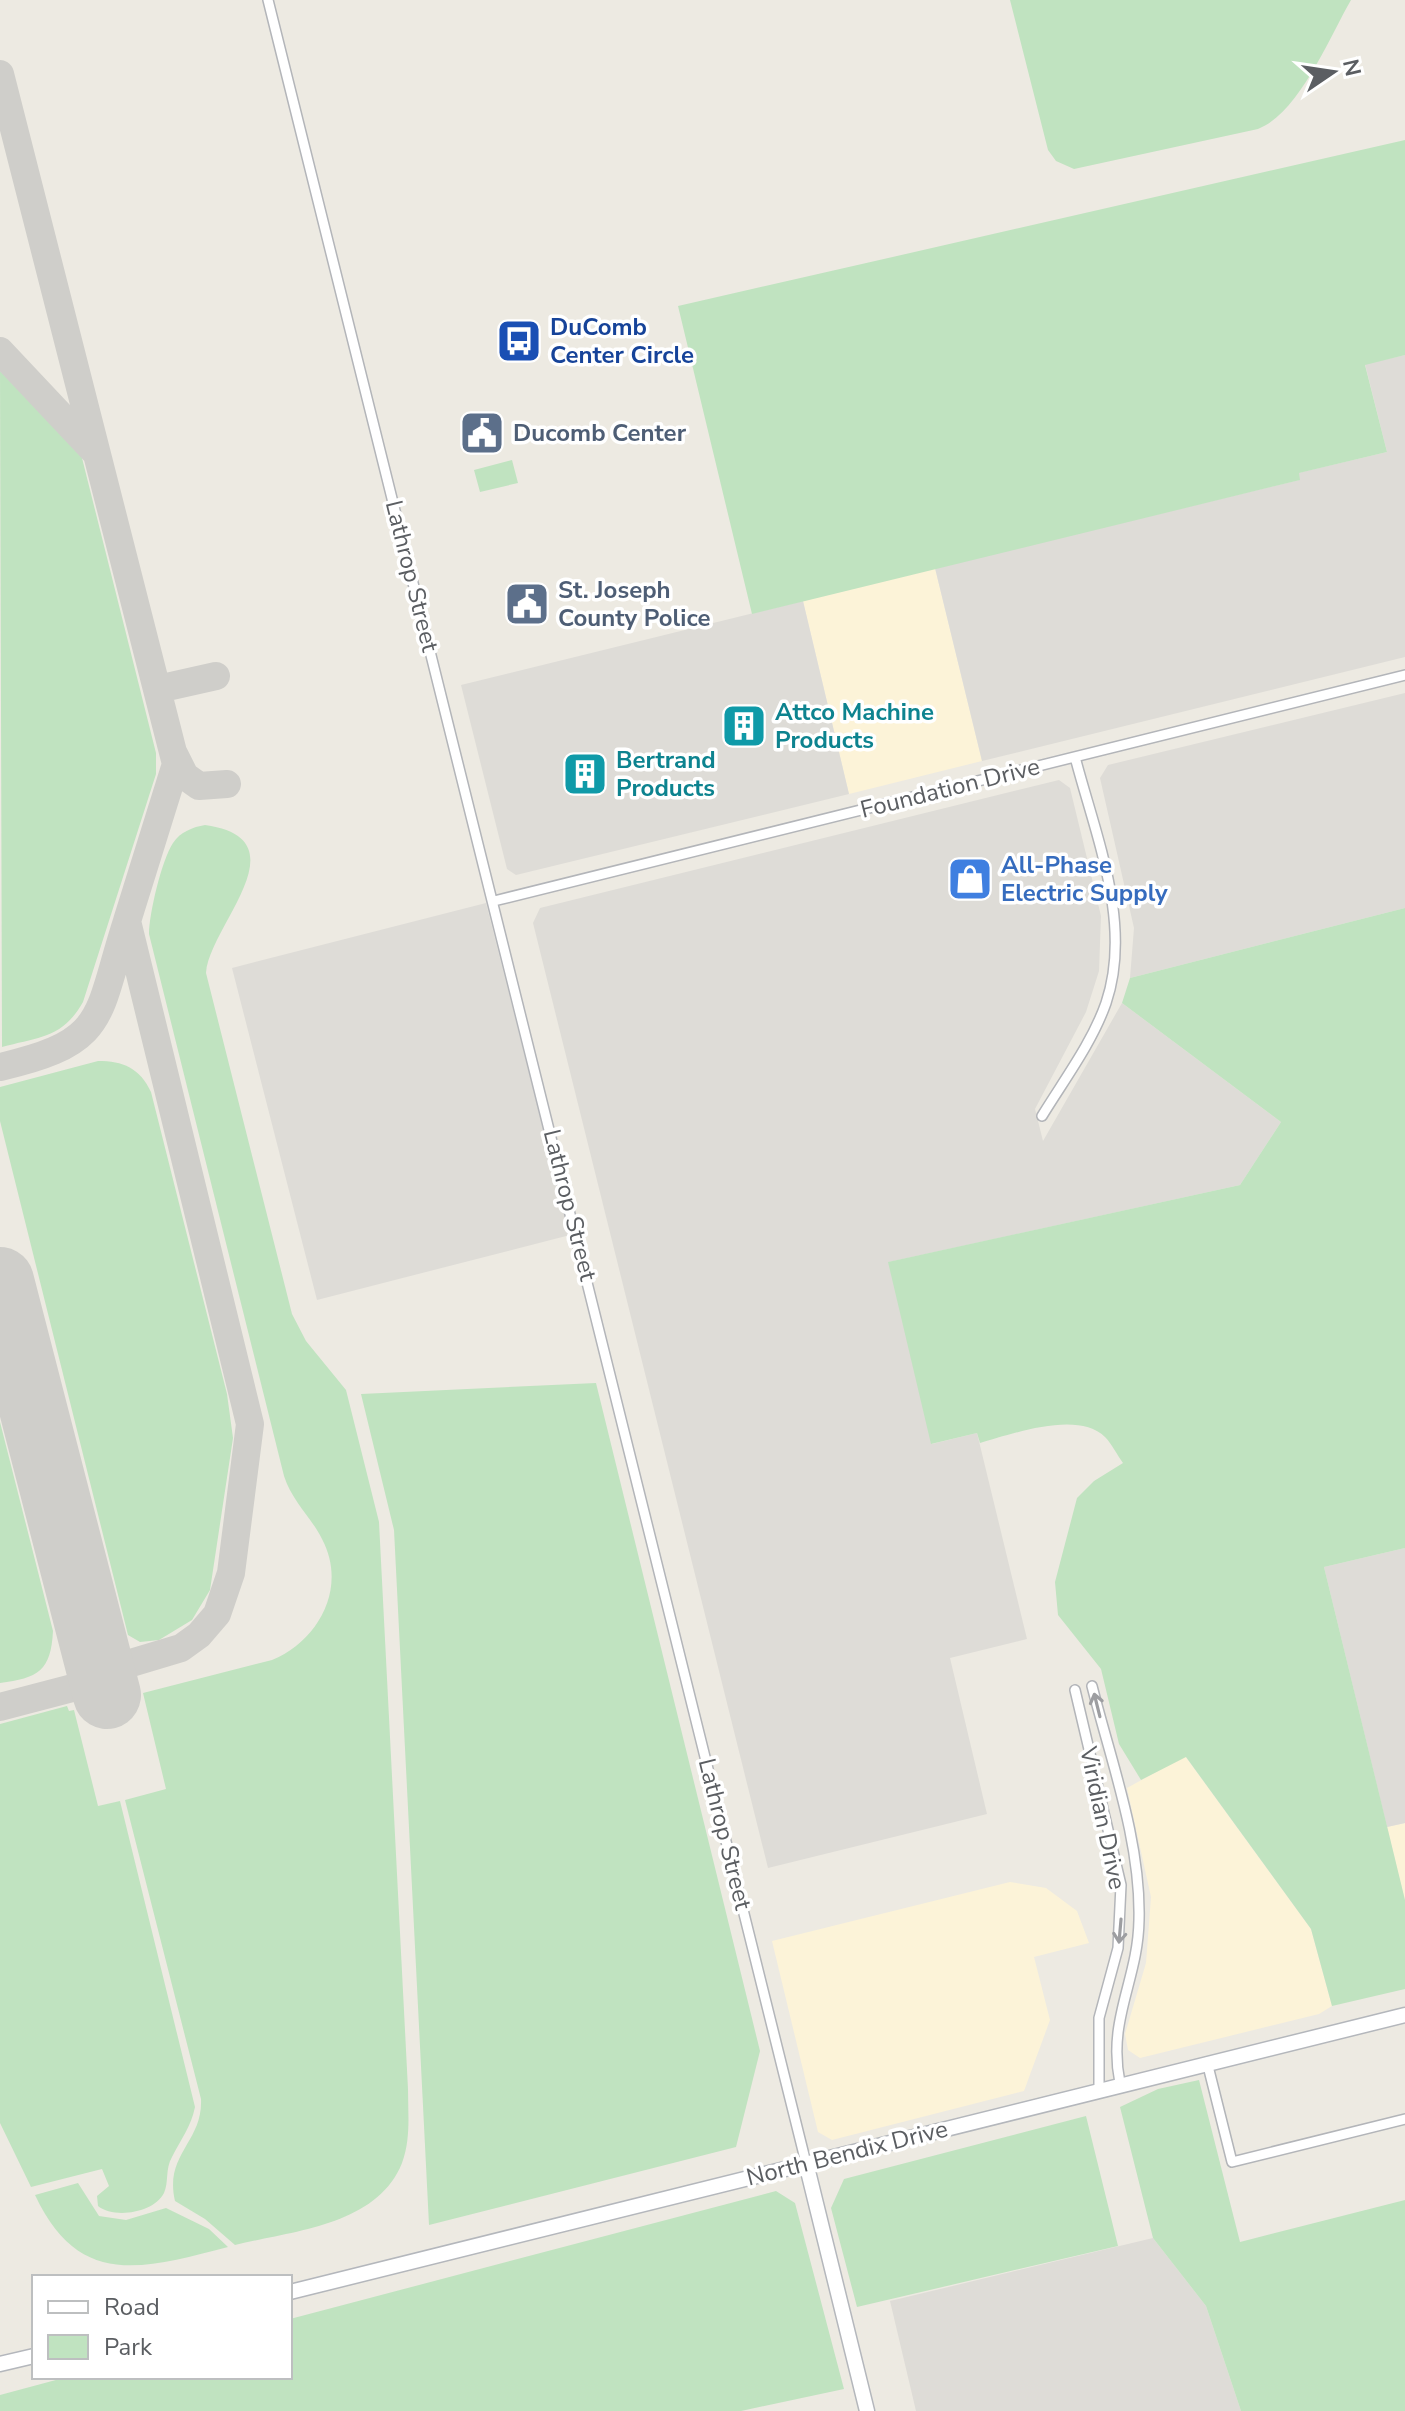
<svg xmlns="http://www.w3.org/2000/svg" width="1405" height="2411" font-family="'Nunito Sans',sans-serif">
	<rect width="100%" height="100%" fill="#edeae2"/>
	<path fill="#fcf3d8" d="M935,568L982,761L849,794L803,601Z
		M1185,1756L1311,1929L1332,2006L1319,2014L1140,2058L1128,2050L1125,2034L1146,1963L1151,1897L1127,1788Z
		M1405,1823V1901L1387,1827Z
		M1010,1882L1046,1888L1077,1911L1089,1943L1034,1957L1050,2020L1024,2091L832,2140L818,2132L772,1941Z"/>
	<path fill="#dedcd7" d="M1405,355V657L982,761L935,568L1299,480L1298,473L1387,452L1365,364Z
		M803,601L849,794L516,875L507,869L461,685Z
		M1405,693V908L1130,978L1134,928L1100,778L1108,765Z
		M1059,780L1070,788L1101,916L1099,971L1086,1012L1035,1109L1043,1141L1122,1003L1281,1122L1240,1185L889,1262L932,1444L977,1433L1027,1639L950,1658L987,1814L768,1868L533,923L540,908Z
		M486,903L570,1235L317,1300L232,968Z
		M1405,1548V1823L1387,1827L1324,1567Z
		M1153,2238L1206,2306L1241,2411H916L890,2301Z"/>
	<path fill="#c0e3c0" d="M1010,0H1351C1329,38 1299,113 1258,129L1074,169L1056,161L1048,150Z
		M1405,140V355L1365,365L1387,452L1299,473L1300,480L752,614L678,306Z
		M0,371L81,454L156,753V774L83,1002C63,1038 39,1037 2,1047Z
		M512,460L518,483L480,492L474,470Z
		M205,825C305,839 209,926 206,973L292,1314L306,1341L346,1390L379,1522L408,2089C408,2113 411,2139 402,2163C377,2226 291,2231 235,2245L205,2219L175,2201C164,2154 203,2142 201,2099L125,1800L166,1789L143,1693L272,1660C318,1641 348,1588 322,1539C311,1517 292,1501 284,1476L149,934C149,914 162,859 173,843C180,832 193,827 205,825Z
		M1405,908V1548L1324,1567L1405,1900V1989L1332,2006L1311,1929L1186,1757L1141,1780L1119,1744L1101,1669L1058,1615L1055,1582L1077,1498L1094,1481L1123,1463C1117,1455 1112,1444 1105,1437C1078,1410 1012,1434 980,1443L977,1433L931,1444L888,1262L1240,1185L1281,1122L1122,1003L1130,978Z
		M98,1061C123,1061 140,1068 151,1092L227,1394L233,1438L210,1590L192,1620L159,1640L140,1642L128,1635L0,1121V1087Z
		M596,1383L760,2051L736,2147L429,2225L394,1530L361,1394Z
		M0,1422L53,1631C51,1671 38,1678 0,1683Z
		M67,1706L69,1711L74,1710L98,1806L120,1801L195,2107C191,2127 181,2139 172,2157C165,2169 169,2182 164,2193C154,2213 114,2219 98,2206L97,2196L109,2186L102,2169L31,2187L0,2123V1724Z
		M1199,2080L1240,2242L1405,2200V2411H1241L1206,2306L1153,2238L1120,2107L1158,2089Z
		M1086,2116L1118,2246L857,2307L831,2208L844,2179Z
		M78,2183L99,2216L126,2220L166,2208L209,2229L228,2247C143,2269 79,2289 35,2195Z
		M776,2191L795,2203L844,2389L741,2411H0V2395L67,2377H290V2319Z"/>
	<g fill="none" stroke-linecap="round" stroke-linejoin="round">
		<path stroke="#cfceca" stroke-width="28" d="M0,74L176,764L127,921L250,1424L231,1573L217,1614L199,1635L181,1648L101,1672
			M0,351L96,453
			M158,689L216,676
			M174,754L185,776L199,786L227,784
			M0,1067C109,1042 96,1017 127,921
			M0,1707L103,1680"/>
		<path stroke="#cfceca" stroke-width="68" d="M0,1281L107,1695"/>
		<g stroke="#b3b5b9" stroke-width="12">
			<path id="street" d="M268,0L806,2163
				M494,901L1405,675
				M1042,1116C1064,1080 1092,1043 1106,1003C1133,924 1095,834 1075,757
				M1092,1686C1111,1761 1141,1842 1139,1920C1138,1981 1107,2019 1120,2083
				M1075,1690L1121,1885L1118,1948L1099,2018V2089
				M1207,2062L1232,2162L1405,2119"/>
		</g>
		<g stroke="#b4b7bc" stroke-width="17">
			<path id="secondary" d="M806,2163L867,2411
				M290,2292L1405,2015
				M0,2364L34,2356"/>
		</g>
		<use href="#street" stroke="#fff" stroke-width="9"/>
		<use href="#secondary" stroke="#fff" stroke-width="14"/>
	</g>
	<defs><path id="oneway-shaft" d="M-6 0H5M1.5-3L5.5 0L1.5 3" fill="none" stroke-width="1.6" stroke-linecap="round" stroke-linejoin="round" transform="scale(2)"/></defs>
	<g stroke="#9d9ea1">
		<use href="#oneway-shaft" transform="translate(1097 1705) rotate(-104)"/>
		<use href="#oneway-shaft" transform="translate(1120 1931) rotate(95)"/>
	</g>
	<defs>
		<g id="bus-square" transform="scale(2.3)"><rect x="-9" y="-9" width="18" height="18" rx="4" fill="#1a4fb4" stroke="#fff"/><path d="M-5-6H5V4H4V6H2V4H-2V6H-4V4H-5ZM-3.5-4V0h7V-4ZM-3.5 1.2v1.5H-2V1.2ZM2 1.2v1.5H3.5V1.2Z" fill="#fff"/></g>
		<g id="civic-square" transform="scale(2.3)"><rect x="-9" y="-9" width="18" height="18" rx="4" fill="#5c6f8a" stroke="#fff"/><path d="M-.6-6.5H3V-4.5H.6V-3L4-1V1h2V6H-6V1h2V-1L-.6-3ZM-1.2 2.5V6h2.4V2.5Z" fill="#fff"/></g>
		<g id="building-square" transform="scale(2.3)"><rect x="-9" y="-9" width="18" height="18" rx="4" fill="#0f9aa8" stroke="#fff"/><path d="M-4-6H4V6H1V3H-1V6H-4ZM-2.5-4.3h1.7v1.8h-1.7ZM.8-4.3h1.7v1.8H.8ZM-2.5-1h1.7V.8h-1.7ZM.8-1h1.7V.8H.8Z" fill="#fff"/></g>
		<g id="shop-square" transform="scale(2.3)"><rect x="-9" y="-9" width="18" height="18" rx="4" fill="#3f7fe0" stroke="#fff"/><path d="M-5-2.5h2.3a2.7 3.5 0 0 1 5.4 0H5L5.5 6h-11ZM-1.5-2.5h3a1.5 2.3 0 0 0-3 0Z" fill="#fff"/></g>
	</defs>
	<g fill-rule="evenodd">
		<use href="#bus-square" x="519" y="341"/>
		<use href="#civic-square" x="482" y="433"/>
		<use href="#civic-square" x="527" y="604"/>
		<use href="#building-square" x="744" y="726"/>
		<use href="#building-square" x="585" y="774"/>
		<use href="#shop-square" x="970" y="879"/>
	</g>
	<g text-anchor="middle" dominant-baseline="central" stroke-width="7" stroke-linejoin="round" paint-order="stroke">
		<g font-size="24" font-weight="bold" fill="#164399" stroke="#fff" text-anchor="start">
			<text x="550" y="327">DuComb<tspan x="550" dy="28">Center Circle</tspan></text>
		</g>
		<g font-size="24" font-weight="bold" fill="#4e5e75" stroke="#fff" text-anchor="start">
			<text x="513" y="433">Ducomb Center</text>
			<text x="558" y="590">St. Joseph<tspan x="558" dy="28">County Police</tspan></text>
		</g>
		<g font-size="24" fill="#5b5e62" stroke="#fff">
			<text transform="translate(412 576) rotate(76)">Lathrop Street</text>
			<text transform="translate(950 788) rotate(-14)">Foundation Drive</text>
			<text transform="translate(570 1205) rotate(76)">Lathrop Street</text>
			<text transform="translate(1103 1818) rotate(78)">Viridian Drive</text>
			<text transform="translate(725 1834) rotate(76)">Lathrop Street</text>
			<text transform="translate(847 2153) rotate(-14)">North Bendix Drive</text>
		</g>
		<g font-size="24" font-weight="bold" fill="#0d838f" stroke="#fff" text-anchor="start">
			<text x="775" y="712">Attco Machine<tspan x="775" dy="28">Products</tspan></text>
			<text x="616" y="760">Bertrand<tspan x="616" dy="28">Products</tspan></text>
		</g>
		<g font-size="24" font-weight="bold" fill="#366cbe" stroke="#fff" text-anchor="start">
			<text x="1001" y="865">All-Phase<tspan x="1001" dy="28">Electric Supply</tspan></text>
		</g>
	</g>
	<rect x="32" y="2275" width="260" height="104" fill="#ffffff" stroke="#bdbfc0" stroke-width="2"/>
	<rect x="48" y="2301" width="40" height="12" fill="#ffffff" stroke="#bdbfc0" stroke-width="2"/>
	<text x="104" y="2315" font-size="24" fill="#5b5e62">Road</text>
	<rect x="48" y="2335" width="40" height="24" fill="#c0e3c0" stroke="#bdbfc0" stroke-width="2"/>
	<text x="104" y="2355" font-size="24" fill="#5b5e62">Park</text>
	<g transform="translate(1333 72) rotate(77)" stroke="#ffffff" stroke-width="6" paint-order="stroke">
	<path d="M0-6L14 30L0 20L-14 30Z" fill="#5b5e62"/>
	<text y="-12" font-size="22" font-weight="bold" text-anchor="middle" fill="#5b5e62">N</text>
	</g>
</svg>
